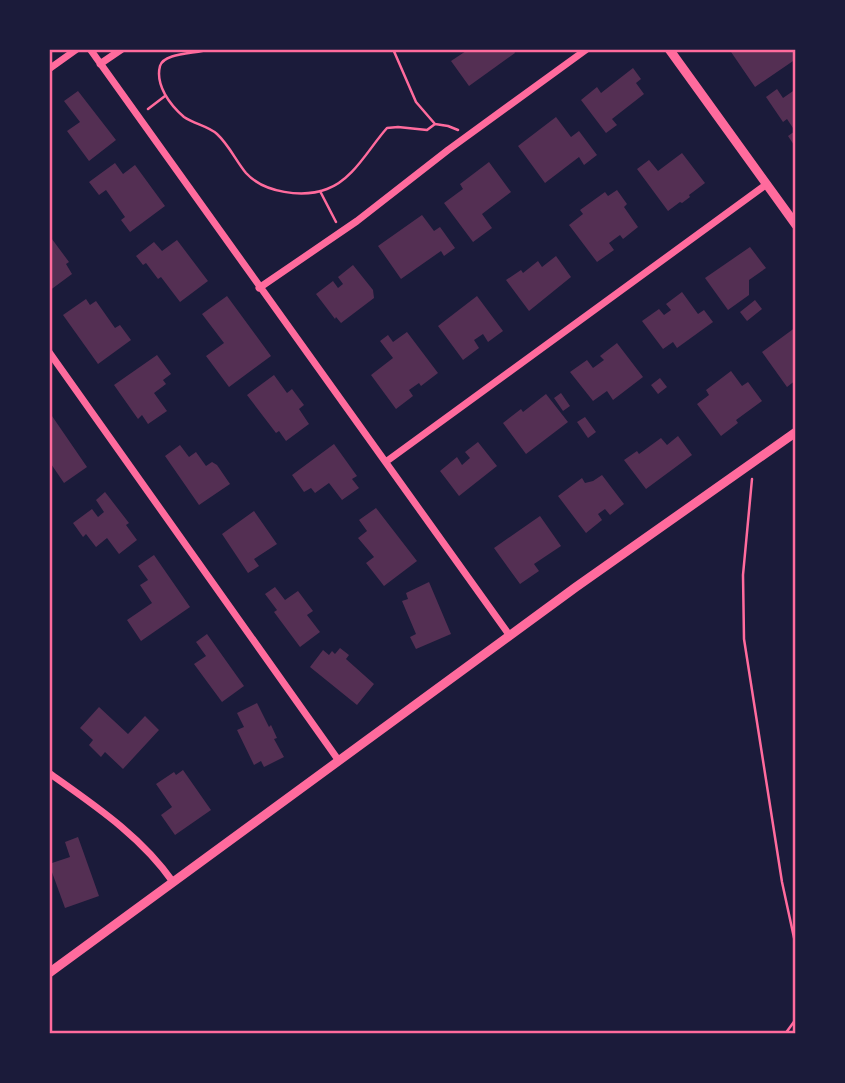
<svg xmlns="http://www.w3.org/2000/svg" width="845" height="1083" font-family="'IBM Plex Sans',sans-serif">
	<rect width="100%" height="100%" fill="#1b1b3a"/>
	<path fill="#542f53" d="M469,49H513L515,53L469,86L451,61Z
		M729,49H796V59L755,87Z
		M633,68L641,79L636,83L644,94L612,119L617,125L606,133L581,100L597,87L601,93Z
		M777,89L783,98L796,89V148L788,136L795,131L787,119L783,122L766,97Z
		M78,91L116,140L89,161L67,131L80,122L64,101Z
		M556,117L571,137L579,131L597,155L584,165L579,157L545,183L518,146Z
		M682,153L705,183L689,195L690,197L682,203L680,202L668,211L637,169L649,160L658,171Z
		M489,162L511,192L482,214L492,228L473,242L444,203L463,189L460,184Z
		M115,163L123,174L135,165L165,206L130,232L121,220L125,217L106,190L99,195L89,182Z
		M617,190L627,204L624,207L638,227L623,239L620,235L609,243L614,250L597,262L569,225L583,214L580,210L605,192L608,196Z
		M422,215L434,231L440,227L455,248L444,256L441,251L401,279L378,246Z
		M49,235L69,262L66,264L72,274L49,291Z
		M177,240L208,281L180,302L161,277L158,279L146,263L143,265L136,256L154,242L162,251Z
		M750,247L766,268L749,280V295L728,310L705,278Z
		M556,256L571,277L529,311L506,280L521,270L523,273L538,261L542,267Z
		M353,265L373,290L374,298L341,323L336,317L335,319L316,294L333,281L338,288L343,284L338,277Z
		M682,292L698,314L704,310L713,322L677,348L673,342L663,349L642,321L659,309L664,315L671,310L666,304Z
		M227,296L271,356L229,387L206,356L224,343L202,314Z
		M477,296L503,331L488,342L483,334L474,340L479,348L463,360L438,326Z
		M86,299L90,305L96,301L115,328L120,325L131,340L98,364L63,315Z
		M755,300L762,309L747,321L740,312Z
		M796,327V380L787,387L762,352Z
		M407,332L438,373L421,386L419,383L409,390L413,396L396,409L371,375L393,358L380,341L388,335L393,342Z
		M617,343L643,377L613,400L607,391L593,401L570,372L587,360L593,368L604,360L600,356Z
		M157,355L171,374L163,380L166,384L154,393L167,411L148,424L142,415L138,419L114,385Z
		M731,371L742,386L748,382L762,401L736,420L738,423L721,436L697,404L709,395L706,390Z
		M274,375L287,393L292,389L304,405L299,409L309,424L286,441L279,431L276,433L247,395Z
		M660,378L667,387L658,394L651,385Z
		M561,393L570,406L563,411L554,398Z
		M546,394L568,422L526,454L503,423L521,409L523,412Z
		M52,416L87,467L64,483L49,461V418Z
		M585,417L596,432L588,438L577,422Z
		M678,436L692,455L646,489L624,460L637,451L639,454L661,438L667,445Z
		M478,442L497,466L459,496L440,471L457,457L462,465L470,458L465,452Z
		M334,444L357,476L352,479L359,488L342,500L329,483L315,493L311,488L304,492L292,475Z
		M180,445L189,457L196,452L206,466L212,462L217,465L230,484L199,505L165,456Z
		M602,475L624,504L610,515L605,509L598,514L602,520L586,533L558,496L582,478L585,483L593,481Z
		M105,492L129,523L126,525L137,540L119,554L107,538L96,547L86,534L83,537L73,523L92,509L98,517L104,512L96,500Z
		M376,508L417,561L384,586L366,563L374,557L358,538L367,531L359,520Z
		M254,511L277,544L254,559L259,566L248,573L222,534Z
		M540,516L561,546L534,564L539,571L520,584L494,548Z
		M154,555L190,607L141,641L127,620L152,603L140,585L148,580L138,566Z
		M429,582L451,634L416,649L410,637L416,634L402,601L408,599L406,593Z
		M275,587L285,600L298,591L313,611L307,615L320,632L300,647L274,612L277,610L265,594Z
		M207,634L244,686L222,702L194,664L206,656L196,642Z
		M340,648L349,655L346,659L374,684L357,705L310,667L323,650L329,655L332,651L335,654Z
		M257,703L269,727L271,725L277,738L274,739L284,757L264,767L261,761L254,765L237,730L244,727L237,713Z
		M99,707L128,734L145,716L159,730L123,769L105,752L101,757L89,745L93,740L80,728Z
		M183,770L211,810L175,835L161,815L172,807L156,784L174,772L176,775Z
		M78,837L99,896L65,908L49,864L70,857L65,842Z"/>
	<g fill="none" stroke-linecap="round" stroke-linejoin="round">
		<path stroke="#ff6b9d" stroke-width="2.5" d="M209,49C198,54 164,52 160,66C155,85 170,105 184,117C194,124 208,126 217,134C229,145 236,161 246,173C264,193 303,198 327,189C353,180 369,148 387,128L398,127L427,130L435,124L416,102L393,49
			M148,109L165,96
			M435,124L448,126L458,130
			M320,191L336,222
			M752,479L743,575L744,639L782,882L796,947
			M785,1034L796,1019"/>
		<path stroke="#ff6b9d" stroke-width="7" d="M90,49L510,636
			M100,64L122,49
			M49,69L77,49
			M259,288L357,221L448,150L587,49
			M49,352L339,761
			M387,461L767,184
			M49,773C94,805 141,836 173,882"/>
		<path stroke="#ff6b9d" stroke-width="9" d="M669,49L796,225
			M49,973L576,587L796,432"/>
	</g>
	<rect width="845" height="1083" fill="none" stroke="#1b1b3a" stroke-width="102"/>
	<rect x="51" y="51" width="743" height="981" fill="none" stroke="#ff6b9d" stroke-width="2.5"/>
</svg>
